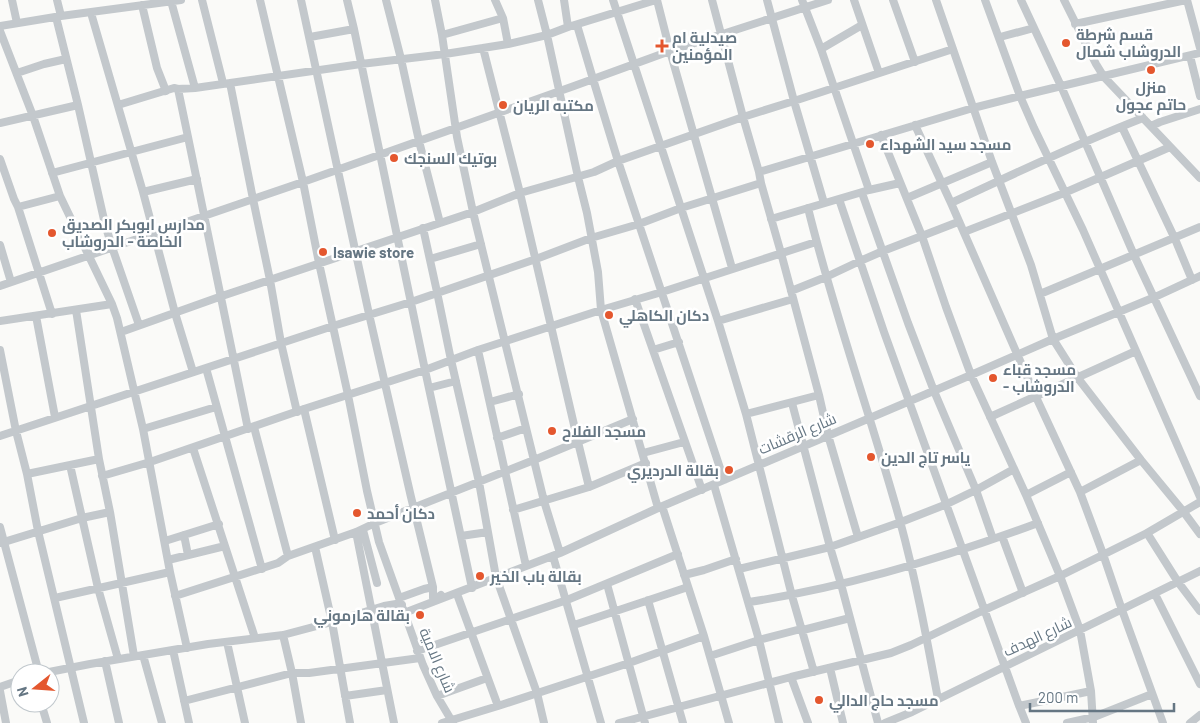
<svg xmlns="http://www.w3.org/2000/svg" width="1200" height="723" font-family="Barlow,Cairo,sans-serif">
	<rect width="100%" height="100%" fill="#fafaf8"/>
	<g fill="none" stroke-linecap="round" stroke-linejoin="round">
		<path stroke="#c3c8cc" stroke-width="8" d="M12,0L17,23
			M57,0L61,16
			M202,0L223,83
			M260,0L303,182L319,263L348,395L367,491L379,542L423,665L437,696L453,723
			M301,0L369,314L411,497L433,587
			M347,0L354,29L425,370L472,588
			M386,0L401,59L419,141L440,223
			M435,0L442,35L457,137L473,212L544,501L560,553
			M495,0L503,18L508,44
			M538,0L547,35L578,177L587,213L598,272L601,310L658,508
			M564,0L568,27
			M613,0L718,321L746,414L792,596L814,672
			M657,0L670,51L732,268
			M712,0L743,117L759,172L761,183L781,253L819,395L828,435L858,537
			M767,0L794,101L824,203
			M802,0L821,49L869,190
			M854,0L879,73
			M893,0L915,62
			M936,0L992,162L1031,265L1053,339L1077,377L1141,460L1183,511L1200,534
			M985,0L1020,96L1034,128L1083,230L1200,497
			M1021,0L1061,86L1134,255L1200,396
			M1064,0L1096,64L1104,77L1200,178
			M1187,0L1200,48
			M171,1L195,88
			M142,5L157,68L166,91
			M91,13L143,192L175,313L193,372
			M56,17L78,105L105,224L112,247L139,325
			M1075,24L1186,0
			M577,25L593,79L618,161L724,480
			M0,26L61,16L181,0
			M0,31L33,116L60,196L112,304L117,318L143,429L170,572L187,648
			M442,35L503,18
			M310,37L354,29
			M1000,37L1034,28
			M483,48L520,193L578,442L589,487
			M821,49L862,25
			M1190,56L1200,96
			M17,73L44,64L66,59
			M230,83L253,199L270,280L281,343L297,412
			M178,89L188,137L248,429
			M118,105L174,88L178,89L195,88L361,64L445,54L508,44L547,35L568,27L656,0
			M0,123L78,105
			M915,125L951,203L1036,397L1080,492L1103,554L1122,610L1163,723
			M1151,126L1160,122L1200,109
			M1122,127L1175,239L1192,280
			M881,135L922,236L946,307L971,375L1026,495L1060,576L1080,630L1091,691L1093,723
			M0,159L14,199L18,207L52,314
			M759,172L973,108L1020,96L1200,53
			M52,173L188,137
			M143,192L197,179
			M862,193L908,323L934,391L976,490L993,539
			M907,198L992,162
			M839,199L884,332L1018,703L1026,723
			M951,203C1014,174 1078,143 1143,118
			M18,207L60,196
			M808,208C834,314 871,416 900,521C916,580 927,640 938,699
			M771,219L869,190L900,183
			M423,228L437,292L451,360L479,482L496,577L537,693L544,723
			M964,232L1064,193L1170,147
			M0,245L11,282
			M430,259L481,244
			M0,286L303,182L574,86L670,51L828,0
			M791,291L826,277L860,261L883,251L958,222
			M1040,294L1200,227
			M635,299L702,490
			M76,310L99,459L110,512L134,656
			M36,316L55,417
			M0,321L112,304
			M718,321L793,299
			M121,332L222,296L473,212L520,193L594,172L618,161L743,117L794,101L953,49
			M0,350L16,431L27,474L38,531L84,723
			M478,350L526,566
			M653,350L679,342
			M206,368L262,569
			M429,388L456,381
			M490,402L519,394
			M792,403L830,547L841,584L878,723
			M304,409L335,540
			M746,414L819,395
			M990,417L1136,351
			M254,427L288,556
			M143,429L216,407
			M0,436L333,326L411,302L536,259L591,238L639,224L681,208L761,183
			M497,438L526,428
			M193,448L255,638
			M643,453L684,442
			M70,465L98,588L118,659
			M27,474L99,459
			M102,476L150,462L304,409L425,370L478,350L601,310L662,292L816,242
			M714,485L759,640L779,723
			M1080,492L1141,460
			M1026,495L1071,472
			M662,506L704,636L729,723
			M513,510L589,487L646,463
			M0,527L39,673
			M363,530L377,583
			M356,532L394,723
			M1147,533L1178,582L1200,611
			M184,535L188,555
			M461,536L488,532
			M1002,536L1023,593
			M165,541L219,524
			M1,543L82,518L110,512
			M315,547L332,622L350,723
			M553,556L601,723
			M168,560L225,546
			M739,569L830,547L901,522L947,504L976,490L1014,469
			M684,575L704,570L736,559
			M607,584L645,723
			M457,594L498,706
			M1155,594L1200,684
			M175,596L278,563L288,556L356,532L375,523L534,460L633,419
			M55,598L170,572
			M399,598L424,589L433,587V598H437L441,595
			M648,600L683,723
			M749,602C848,587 944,558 1038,523
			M404,613L560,553L658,508L971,375L1053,339L1155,297L1200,276
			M574,625L688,587
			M283,635L292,673L301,723
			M227,642L245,723
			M173,650L189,723
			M417,651L567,600L678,554
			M143,655L162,723
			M710,656L759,640L797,630H803L850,618
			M105,661L119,723
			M830,668L843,723
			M44,673L90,664L208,644L283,635L332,622L384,606L396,604L402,605
			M791,677L808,723
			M0,687L20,680
			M0,691L6,723
			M345,696L387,690
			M437,696L487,678
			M184,701L292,673H309L420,658
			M41,703L47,723
			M1019,706L1091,691
			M442,723L498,706L629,663L704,636
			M619,723L791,677L891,653L911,645L984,610L1060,576L1147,533L1200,502
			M885,723L912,712L1200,571
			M1067,723L1094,717L1152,694
			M1190,723L1200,715"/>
	</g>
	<g fill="#e4572e" stroke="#fff" stroke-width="2">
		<circle cx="1066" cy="43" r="5"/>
		<path d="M659.5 38.5h5v5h5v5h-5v5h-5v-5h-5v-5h5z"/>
		<circle cx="1151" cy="70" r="5"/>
		<circle cx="503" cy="105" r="5"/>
		<circle cx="870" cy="144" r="5"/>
		<circle cx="394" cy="158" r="5"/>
		<circle cx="52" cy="233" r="5"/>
		<circle cx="323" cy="252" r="5"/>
		<circle cx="609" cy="315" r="5"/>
		<circle cx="993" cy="378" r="5"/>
		<circle cx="552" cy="431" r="5"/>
		<circle cx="871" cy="457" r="5"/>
		<circle cx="729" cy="470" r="5"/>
		<circle cx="357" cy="513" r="5"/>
		<circle cx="480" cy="576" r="5"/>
		<circle cx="420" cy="615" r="5"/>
		<circle cx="819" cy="700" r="5"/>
	</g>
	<g text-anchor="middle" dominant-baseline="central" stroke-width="5" stroke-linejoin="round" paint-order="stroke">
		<g font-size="15" font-weight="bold" fill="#657683" stroke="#fff" text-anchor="start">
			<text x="1076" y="34">قسم شرطة<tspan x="1076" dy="17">الدروشاب شمال</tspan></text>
			<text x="672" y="37">صيدلية ام<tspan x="672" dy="17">المؤمنين</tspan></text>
			<text x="1151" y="87" text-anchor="middle">منزل<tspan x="1151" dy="17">حاتم عجول</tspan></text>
			<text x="513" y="105">مكتبه الريان</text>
			<text x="880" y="144">مسجد سيد الشهداء</text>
			<text x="404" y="158">بوتيك السنجك</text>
			<text x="62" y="224">مدارس ابوبكر الصديق<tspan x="62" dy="17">الخاصة - الدروشاب</tspan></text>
			<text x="333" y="252">Isawie store</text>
			<text x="619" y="315">دكان الكاهلي</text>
			<text x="1003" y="369">مسجد قباء<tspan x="1003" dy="17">- الدروشاب</tspan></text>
			<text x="562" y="431">مسجد الفلاح</text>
			<text x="881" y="457">ياسر تاج الدين</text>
			<text x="719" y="470" text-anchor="end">بقالة الدرديري</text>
			<text x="367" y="513">دكان أحمد</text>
			<text x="490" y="576">بقالة باب الخير</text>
			<text x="410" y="615" text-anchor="end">بقالة هارموني</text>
			<text x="829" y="700">مسجد حاج الدالي</text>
		</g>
		<g font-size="15" fill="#657683" stroke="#fff">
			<text transform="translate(797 433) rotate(-23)">شارع الرقشات</text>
			<text transform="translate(1037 636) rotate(-25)">شارع الهدف</text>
			<text transform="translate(438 660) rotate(67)">شارع الامية</text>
		</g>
	</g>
	<g transform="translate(35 688) rotate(253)"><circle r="24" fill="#ffffff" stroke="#c1c8cd"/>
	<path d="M0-4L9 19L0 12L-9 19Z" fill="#e4572e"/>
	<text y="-8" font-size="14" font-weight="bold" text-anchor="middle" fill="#657683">N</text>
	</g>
	<path d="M1030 703v8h144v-8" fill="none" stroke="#657683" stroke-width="2.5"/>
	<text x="1038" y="703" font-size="15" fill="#657683" stroke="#ffffff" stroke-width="4" paint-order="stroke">200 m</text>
</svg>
